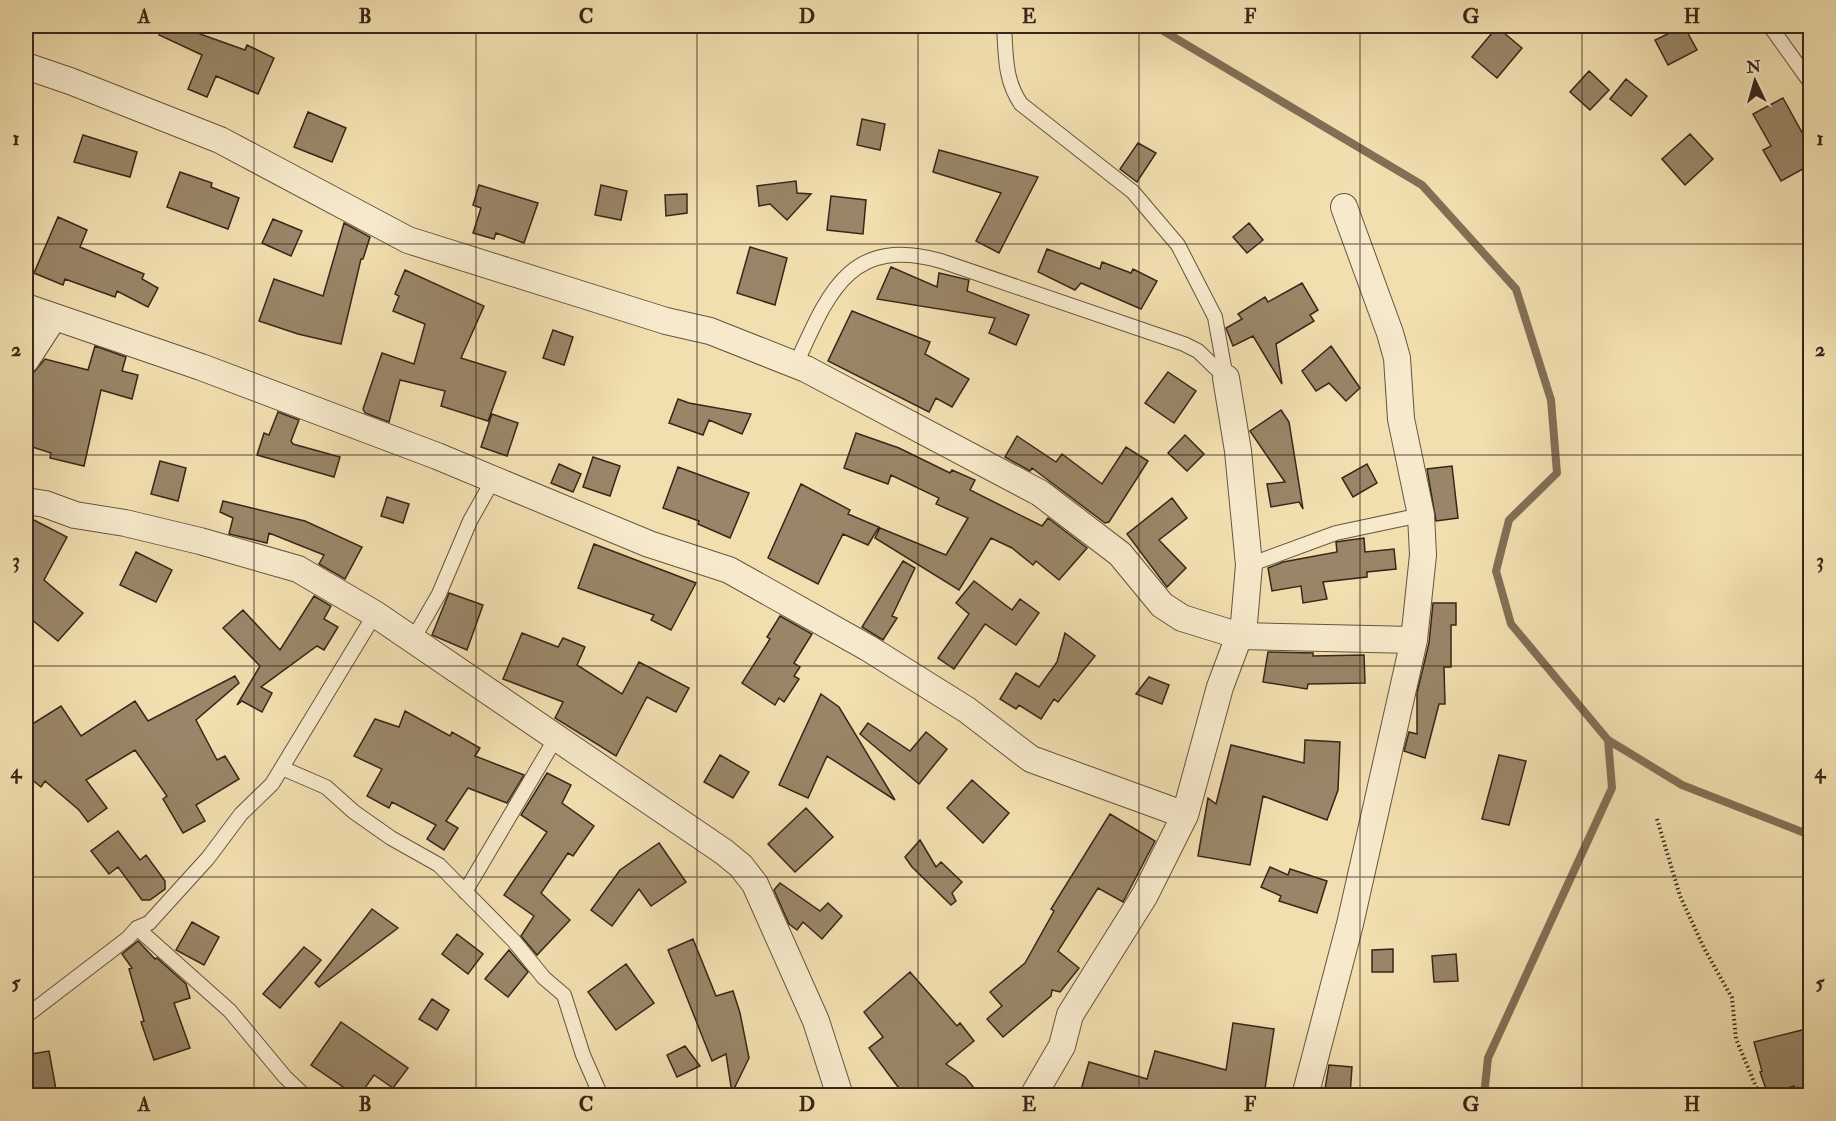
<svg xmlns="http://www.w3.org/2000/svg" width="1836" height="1121" font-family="'IM FELL Double Pica',serif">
	<rect width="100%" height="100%" fill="#f2dfb0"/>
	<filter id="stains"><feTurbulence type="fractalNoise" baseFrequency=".00333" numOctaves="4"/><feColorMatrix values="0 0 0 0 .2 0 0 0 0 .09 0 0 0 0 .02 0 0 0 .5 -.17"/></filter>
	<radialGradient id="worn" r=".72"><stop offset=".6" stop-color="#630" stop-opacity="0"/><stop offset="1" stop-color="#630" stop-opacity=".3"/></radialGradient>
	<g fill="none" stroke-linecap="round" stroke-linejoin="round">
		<path stroke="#826f55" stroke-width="8" d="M1155,26L1422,185L1516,289L1551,400L1557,473L1509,520L1496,571L1511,624L1608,740L1612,788L1488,1058L1484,1096
			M1608,740L1682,785L1810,835"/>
	</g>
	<path fill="#998668" stroke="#382619" stroke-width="1.5" d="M163,26H203L200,34L245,50L247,45L274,58L258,94L216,76L207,97L188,89L202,55L159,35Z
		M1684,26L1697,50L1668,65L1655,40Z
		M1497,27L1522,48L1497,78L1472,57Z
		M1589,71L1609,90L1590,110L1570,92Z
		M1626,79L1647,96L1631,116L1610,99Z
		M1783,98L1810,147V165L1781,181L1763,150L1771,146L1753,114Z
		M308,112L346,128L332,162L294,147Z
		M862,119L885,124L880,150L857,145Z
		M1690,134L1713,159L1685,185L1662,159Z
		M83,135L137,152L130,177L74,162Z
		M1138,143L1156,153L1137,182L1120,169Z
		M939,150L1038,177L999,253L976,241L1001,193L933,172Z
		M180,172L212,183L211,187L239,198L228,229L167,207Z
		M796,181L797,193L811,194L787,220L770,204L759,206L757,186Z
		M479,185L538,203L524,243L496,233L494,239L473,233L481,208L473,205Z
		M601,185L627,191L621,220L595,215Z
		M687,194V213L666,216L665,195Z
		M831,196L866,200L863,234L827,230Z
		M58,217L87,230L80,247L144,274L142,279L158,288L148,307L117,291L115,297L65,279L63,285L34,273Z
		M273,219L302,231L291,256L262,243Z
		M344,223L370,237L363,259H361L341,344L298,334L259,321L274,279L323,296Z
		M1249,223L1263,240L1247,253L1233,237Z
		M750,247L787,258L775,305L737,293Z
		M1047,249L1100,269L1102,262L1131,273L1133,269L1157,281L1141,309L1081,283L1075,290L1038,272Z
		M891,267L937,287L939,273L969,280L967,291L1029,315L1016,345L989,333L995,318L877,299Z
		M405,270L484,306L461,358L506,372L488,421L441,406L445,391L400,380L389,422L365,413L363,409L382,353L414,364L425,324L393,311L399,296L395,294Z
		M1302,283L1318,310L1310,315L1314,321L1276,344L1282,384L1253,336L1233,346L1226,328L1242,319L1238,314L1265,297L1268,302Z
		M852,311L930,342L925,354L969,379L952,407L936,398L929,412L828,361Z
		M553,330L573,337L564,365L543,358Z
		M95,346L126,357L122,371L138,375L132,399L101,390L84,466L50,458L51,453L26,445V390L29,391L33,373L45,359L88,370Z
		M1331,346L1360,388L1346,401L1329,383L1316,391L1302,371Z
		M1168,372L1196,391L1174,423L1145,403Z
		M678,399L689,403L751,414L742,434L709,420L703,435L669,423Z
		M1281,410L1289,422L1303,509L1299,502L1271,507L1267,484L1285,482L1250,431Z
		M278,412L299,420L291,441L293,444L340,457L334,477L257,455L264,433L269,435Z
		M492,414L518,423L507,456L481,447Z
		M856,433L899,448L950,473L952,470L975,480L970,490L1042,526L1048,518L1087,548L1059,580L1036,561L1033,565L1012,548L991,538L959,590L875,538L880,528L946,555L968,518L936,504L939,498L891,475L888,484L844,468Z
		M1185,435L1204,454L1187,471L1168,453Z
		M1017,436L1056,462L1062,454L1102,484L1126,447L1148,461L1109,522L1105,523L1032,468L1030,471L1005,457Z
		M593,457L620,466L610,496L583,487Z
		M160,461L186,468L178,501L151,494Z
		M559,464L581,474L573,492L551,483Z
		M1367,464L1377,483L1353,497L1342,478Z
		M1452,466L1458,518L1436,521L1427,469Z
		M678,467L749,493L730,538L698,524L699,521L663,508Z
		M801,484L850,510L848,514L879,527L868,545L843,534L818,584L768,558Z
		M387,497L409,504L403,523L381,516Z
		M1172,498L1187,518L1159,540L1186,568L1167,587L1127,534Z
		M223,501L305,521L362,547L345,579L319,564L324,555L269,533L267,543L229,534L233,518L220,512Z
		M26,516L67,537L44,580L83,613L58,641L26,615Z
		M1364,538L1365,552L1394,549L1396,569L1367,572V577L1323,582L1327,599L1303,603L1301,586L1272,591L1268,568L1283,562L1337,552L1336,542Z
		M594,544L696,583L671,630L651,620L654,615L578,588Z
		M136,552L172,570L156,602L120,585Z
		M903,561L915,568L892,616L897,618L883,640L862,627Z
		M974,581L1012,610L1020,599L1039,613L1016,645L985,624L954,669L938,658L969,614L956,603Z
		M449,593L483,605L467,650L432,635Z
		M314,596L331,606L324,619L338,627L324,650L317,646L261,687L272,693L262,712L242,701L237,705L260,666L223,628L243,610L280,650Z
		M1433,603H1456V625H1451V667H1444L1445,704H1439L1425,758L1404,751L1409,732L1417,734V693L1429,643Z
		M780,616L812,634L794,663L800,667L794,676L799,679L784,702L779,698L775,705L742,683L770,639L767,637Z
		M522,633L558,647L563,638L585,647L577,665L622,694L639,662L689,688L676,712L647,697L616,756L555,718L563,702L503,679Z
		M1065,633L1095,656L1058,702L1054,699L1041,719L1019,705L1016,709L1000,699L1016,673L1039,687L1057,662Z
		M1268,652L1313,653V656L1364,655L1365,683L1308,684L1307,689L1263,682Z
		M235,676L239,683L196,720L217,760L225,756L239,779L196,805L205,821L183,833L163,799L167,796L135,750L86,780L107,808L88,822L79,810L45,781L41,787L26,775V728L61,706L81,736L135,701L148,721Z
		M1149,677L1169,685L1162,704L1136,694Z
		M821,694L839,707L895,800L827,756L808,798L779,785Z
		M405,711L450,736L452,732L480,748L475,756L524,775L507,803L468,788L446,821L458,828L444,850L427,839L436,825L392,802L389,808L367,796L382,769L354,756L375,719L399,727Z
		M868,723L910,751L926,732L947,749L919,784L860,734Z
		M1305,740L1340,742L1338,790L1327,820L1263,796L1250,865L1198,856L1208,798L1216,804L1231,745L1304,763Z
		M720,755L749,772L733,798L704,782Z
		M1499,755L1526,761L1509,825L1482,819Z
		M547,773L571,785L562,803L594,826L573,856L568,853L541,893L570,920L537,955L521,936L534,916L504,895L547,832L521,815Z
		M972,780L1009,813L983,843L947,808Z
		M806,808L833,837L795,872L768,844Z
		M1110,814L1155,841L1123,902L1098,888L1058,951L1079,968L1060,992L1052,990L1051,996L1003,1037L987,1019L1002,1006L990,992L1025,963L1054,911L1051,909Z
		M118,831L140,860L146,855L165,881V889L150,900H142L118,867L109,874L91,851Z
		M920,840L936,867L941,862L962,882L952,893L956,901L951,905L912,867L905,857Z
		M659,843L686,882L651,906L639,889L612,926L591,910L620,870Z
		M1270,867L1288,875L1290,869L1327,881L1317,913L1279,901L1281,896L1261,887Z
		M780,883L820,911L828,903L842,916L822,939L803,922L797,930L789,924L774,890Z
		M372,909L398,928L319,987L315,983Z
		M192,922L219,937L204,965L176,950Z
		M457,934L483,954L468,974L442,954Z
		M693,939L716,996L733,991L740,1013L749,1058L732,1093L726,1054L712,1061L668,950Z
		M138,941L155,959L157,958L186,984L190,998L174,1003L190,1048L154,1060L141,1022L144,1021L129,969L132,968L122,954Z
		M304,947L321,960L280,1008L263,994Z
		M1393,949V972H1372V950Z
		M509,950L528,972L508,997L485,979Z
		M1456,954L1458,981L1434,982L1432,956Z
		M626,964L654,1003L616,1030L588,992Z
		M910,972L957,1026L960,1023L974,1041L946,1064L965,1077L980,1095H904L869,1048L883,1037L864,1012Z
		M432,999L449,1010L437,1030L419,1019Z
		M341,1022L408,1068L393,1088L374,1075L360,1095H355L311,1065Z
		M1233,1023L1274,1029L1264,1095H1194L1184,1093V1095H1102L1081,1090L1089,1062L1147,1079L1155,1051L1226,1070Z
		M1810,1028V1095H1797L1794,1086L1768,1095L1760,1072L1762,1071L1754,1042Z
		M685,1046L700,1066L677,1077L667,1055Z
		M49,1051L57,1095H26V1055Z
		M1329,1065L1352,1067L1350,1095H1324Z"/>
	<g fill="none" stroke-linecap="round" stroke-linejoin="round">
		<g stroke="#66543f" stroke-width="16">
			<path id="service" d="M1004,26C1006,54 1004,79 1021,104L1133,192L1178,245L1215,317L1226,378
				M1770,26L1810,82
				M796,364C828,294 849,235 941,261L1184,344L1198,351L1226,378
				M1249,565L1336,533L1421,515
				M412,641L439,594L470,521L493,480
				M282,768L326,787L354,812L391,838L439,865L514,941L544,978L564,995L583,1055L601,1096
				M465,892L557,736
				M137,928L230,1011L285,1077L305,1096
				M26,1016L128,938L137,928L149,923L208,858L241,814L272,784L375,614"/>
		</g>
		<g stroke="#66543f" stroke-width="28">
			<path id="minor" d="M26,66L70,81L220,140L408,240L666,321L710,331L806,369L1040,493L1120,554L1162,605L1182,618L1240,636L1414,640
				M26,307L201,367L437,456L649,544L729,570L868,648L967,710L1031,759L1185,815
				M26,360L54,317
				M26,501L45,504L75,515L125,523L200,541L298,569L375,614L724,852L741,866L755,884L816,1021L840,1096
				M1033,1096L1062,1046L1070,1015L1145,895L1185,815L1220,687L1244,623L1249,565L1238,451L1226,378
				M1305,1096L1350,924L1414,640L1423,555L1421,515L1401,419L1397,358L1390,333L1344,207"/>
		</g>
		<path stroke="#382619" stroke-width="4" stroke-dasharray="1.5 3" stroke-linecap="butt" d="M1657,819L1680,896L1704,948L1732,998L1736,1039L1760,1096"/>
		<use href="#service" stroke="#f7eacc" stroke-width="14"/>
		<use href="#minor" stroke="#f7eacc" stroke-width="26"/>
	</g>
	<path fill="none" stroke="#382619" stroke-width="1.5" stroke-opacity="0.55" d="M254,26V1096M476,26V1096M697,26V1096M918,26V1096M1139,26V1096M1360,26V1096M1582,26V1096M26,244H1810M26,455H1810M26,666H1810M26,877H1810"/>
	<rect width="1836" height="1121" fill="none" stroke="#f2dfb0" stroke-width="66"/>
	<g transform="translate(1755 81) rotate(355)" stroke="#f7eacc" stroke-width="4.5" paint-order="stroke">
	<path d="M0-4.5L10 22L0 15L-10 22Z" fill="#382619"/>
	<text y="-9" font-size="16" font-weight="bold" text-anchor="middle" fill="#382619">N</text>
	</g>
	<rect x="33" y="33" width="1770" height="1055" fill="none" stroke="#382619" stroke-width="2"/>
	<g font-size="20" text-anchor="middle" font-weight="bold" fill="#382619">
		<text x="144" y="23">A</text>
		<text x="365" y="23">B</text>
		<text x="586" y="23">C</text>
		<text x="807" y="23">D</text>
		<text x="1029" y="23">E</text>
		<text x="1250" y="23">F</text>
		<text x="1471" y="23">G</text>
		<text x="1692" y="23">H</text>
		<text x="16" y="145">1</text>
		<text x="1820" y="145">1</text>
		<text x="16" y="356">2</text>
		<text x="1820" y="356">2</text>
		<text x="16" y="567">3</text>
		<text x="1820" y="567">3</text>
		<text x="16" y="778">4</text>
		<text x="1820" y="778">4</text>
		<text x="16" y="989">5</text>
		<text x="1820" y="989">5</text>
		<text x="144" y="1111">A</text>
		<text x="365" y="1111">B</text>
		<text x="586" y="1111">C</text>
		<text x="807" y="1111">D</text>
		<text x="1029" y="1111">E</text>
		<text x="1250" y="1111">F</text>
		<text x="1471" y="1111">G</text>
		<text x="1692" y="1111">H</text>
	</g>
	<rect width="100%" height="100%" filter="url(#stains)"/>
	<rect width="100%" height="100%" fill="url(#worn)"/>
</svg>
